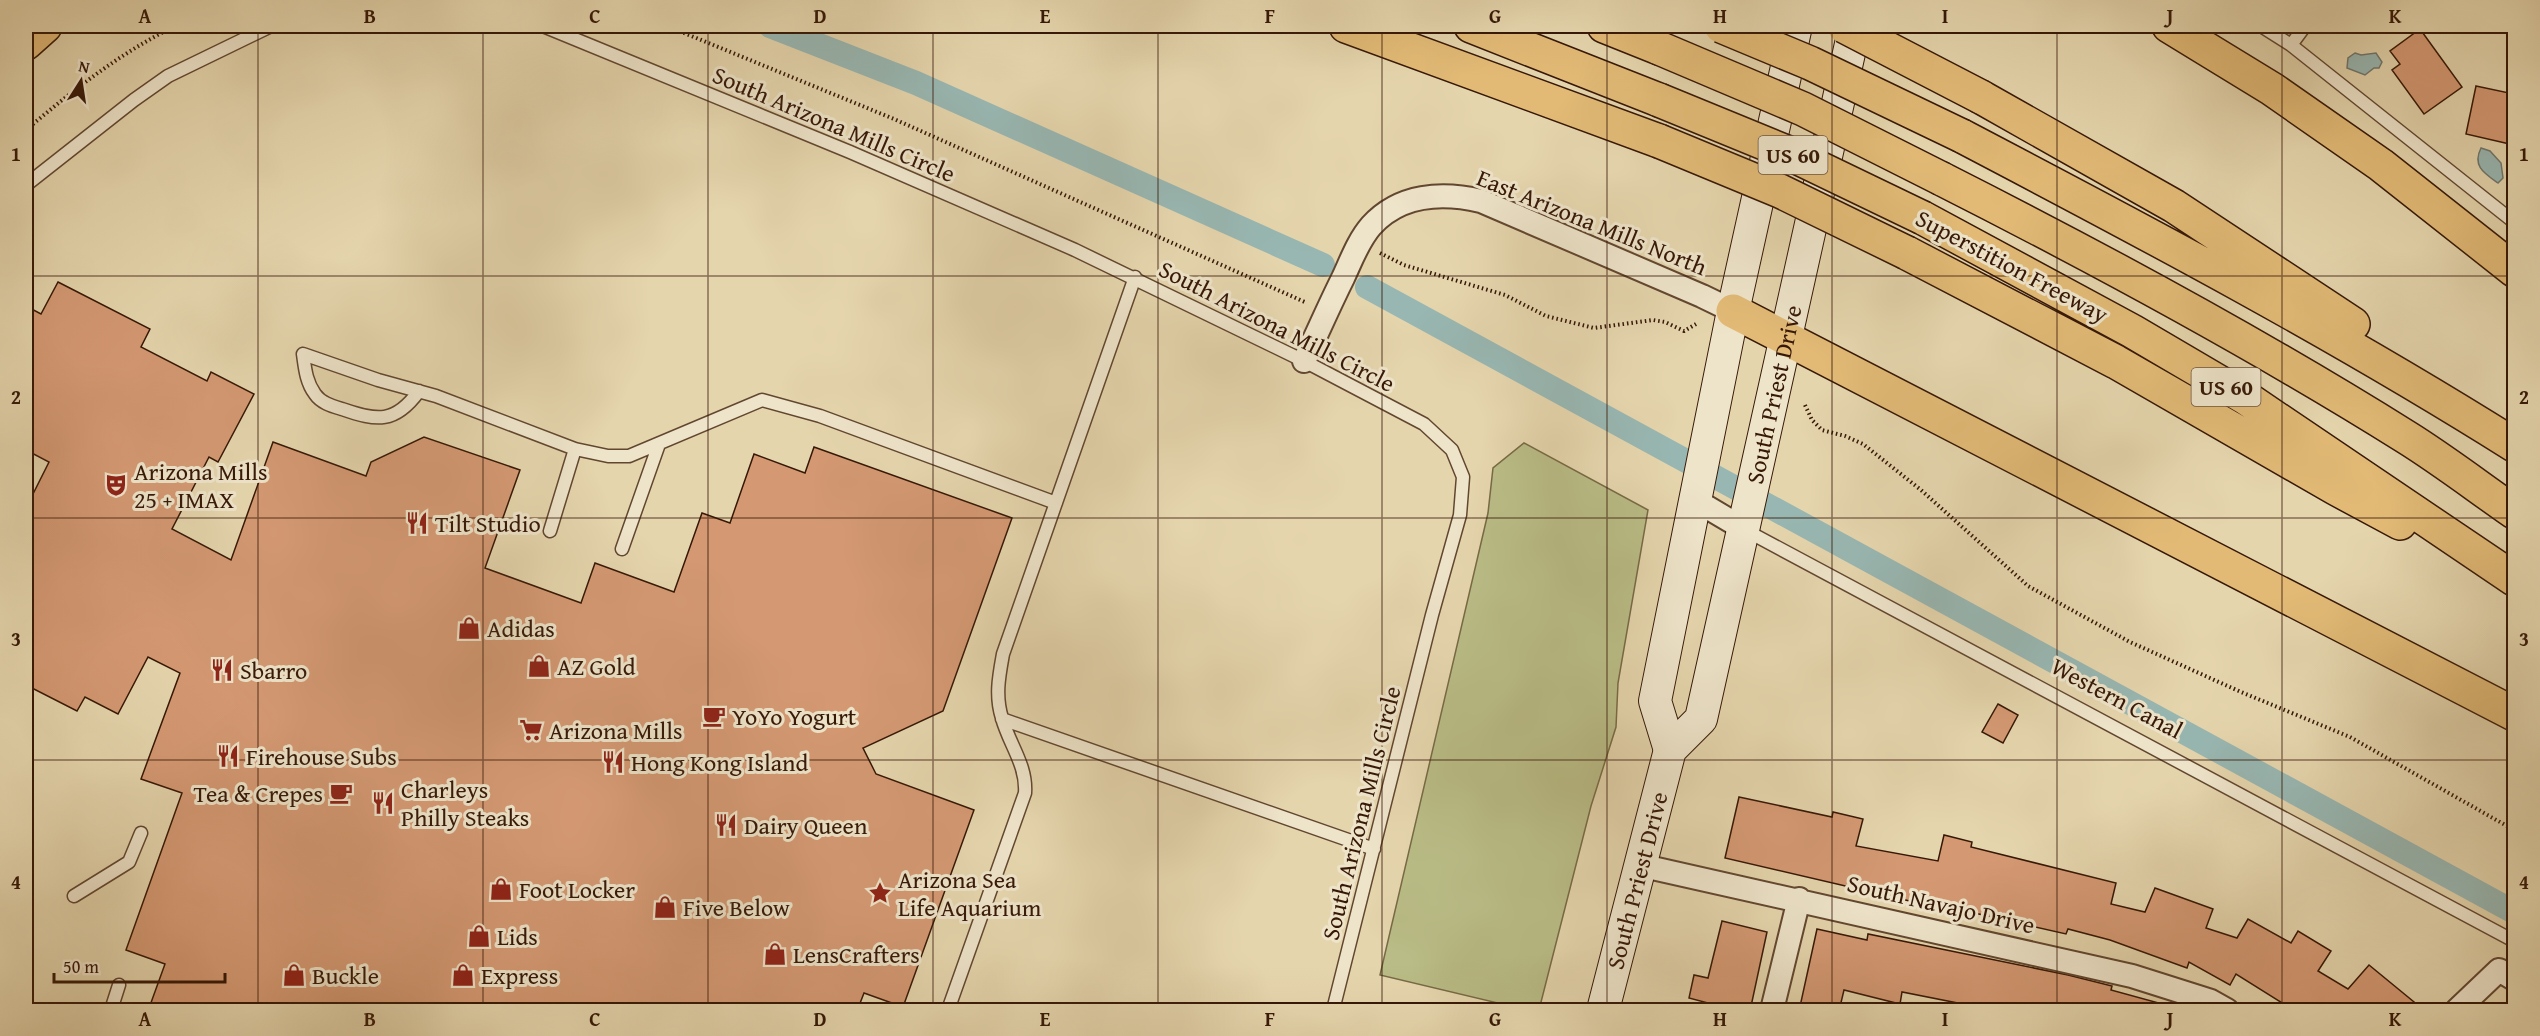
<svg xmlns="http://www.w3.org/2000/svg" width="2540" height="1036" font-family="'Gentium Book Plus',serif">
	<rect width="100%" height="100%" fill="#e5d5ad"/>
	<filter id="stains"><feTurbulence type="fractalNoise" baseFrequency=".00333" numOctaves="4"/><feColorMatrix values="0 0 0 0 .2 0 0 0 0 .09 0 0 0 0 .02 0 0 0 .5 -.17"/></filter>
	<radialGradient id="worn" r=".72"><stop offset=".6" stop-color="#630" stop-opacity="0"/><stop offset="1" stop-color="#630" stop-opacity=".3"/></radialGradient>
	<path fill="#b9bc86" stroke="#786a46" stroke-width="1.5" d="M1524,443L1648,510L1618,683L1616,727L1591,806L1539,1010H1527L1380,975L1488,513L1493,468Z"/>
	<path fill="#98b7b2" stroke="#71776e" stroke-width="1.5" d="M2355,53L2361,55L2376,53L2382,62L2379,68H2374L2365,75L2347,68L2348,58Z
		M2481,148L2490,151L2501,163L2503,178L2498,183C2484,173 2472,166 2481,148Z"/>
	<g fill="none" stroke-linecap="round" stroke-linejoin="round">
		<path stroke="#98b7b2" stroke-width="24" d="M770,26L916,83L1323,265
			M1367,287L2514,912"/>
	</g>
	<path fill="#d49973" stroke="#361807" stroke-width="1.5" d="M2420,29L2462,87L2424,114L2392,70L2400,64L2390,51Z
		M2476,86L2514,94V145L2466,134Z
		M58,282L150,329L141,347L207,381L211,372L254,394L218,462L209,457L172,529L231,560L273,442L366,476L371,462L424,437L520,470L485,568L581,603L595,563L674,592L702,513L730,523L754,454L805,473L814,447L1012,518L943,711L863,748L876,774L974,810L903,1007L864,993L857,1011H148L165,964L126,950L182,793L141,779L180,673L148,657L118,714L85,697L77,711L26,685V508L49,462L26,450V306L41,314Z
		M1998,704L2018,715L2003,743L1982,732Z
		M1739,797L1832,817L1833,812L1863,819L1856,846L1938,861L1944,835L1972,842L1971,847L2116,883L2111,904L2145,912L2155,888L2213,909L2206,928L2237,938L2248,919L2291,943L2298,931L2331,951L2318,971L2348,989L2369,965L2425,1011H2295L2236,974L2230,985L2189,962L2187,968L2110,940L2068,929L2066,934L1957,909V912L1725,858Z
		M1722,921L1767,932L1750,1011H1706L1708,1003L1689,998L1694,975L1708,978Z
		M1817,929L1867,940L1868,934L2068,975L2112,986L2111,990L2166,1005L2165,1011H1998L1902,992L1900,1004L1844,990L1839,1011H1799Z"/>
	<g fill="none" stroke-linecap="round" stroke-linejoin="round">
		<g stroke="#624730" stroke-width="15">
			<path id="lane" d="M543,26L850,152L1075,250L1304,361L1424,424L1452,450L1463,477L1460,515L1432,615L1333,1010
				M2261,26L2291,45L2514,222
				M2291,45L2305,26
				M26,185L134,100L168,76L271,26
				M419,391C395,424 377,421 342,409C332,406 321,403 315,394C306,382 305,368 303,354L378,380L436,396L575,449L608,456H629L762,400L820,416L1056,503
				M1745,530L2514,941
				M550,531L575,449
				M622,549L659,444
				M1002,719L1374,849
				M74,896L129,862L141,833
				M111,1010L119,985
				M948,1010L1025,793C1027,765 1009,744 1002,718C995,696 999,676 1003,654L1135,277"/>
		</g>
		<g stroke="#624730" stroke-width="26">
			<path id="street" d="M1304,361C1317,334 1329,306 1343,278C1351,261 1358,241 1371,226C1400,194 1442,192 1481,201L1702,296L1733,311
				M1695,500L1744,529
				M1639,865L2132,976L2211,1001L2227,1010
				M1772,1010L1799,899
				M2457,1010L2499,970L2514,979"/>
		</g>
		<g stroke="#361807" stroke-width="34">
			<g id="secondary">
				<path d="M1670,750L1655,701L1733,311L1796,26"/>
				<path id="s1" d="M1603,1010L1670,750L1701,719L1855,26"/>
			</g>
		</g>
		<g stroke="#361807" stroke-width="36">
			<path id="highway" d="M1346,26L1659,141
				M1471,26L1659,100
				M1604,26L1659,48
				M2169,26L2272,89L2381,165L2514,270
				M26,43L45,26
				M1981,97L2174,206L2353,324
				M1962,136C2149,234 2336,333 2514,445
				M1942,179C2100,259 2256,343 2406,437C2443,460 2478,487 2514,512
				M1923,218L2132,331L2246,398L2514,579
				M1907,253L2116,362L2335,488L2400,523
				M1733,311L2514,714"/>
		</g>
		<path stroke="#361807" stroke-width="4" stroke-dasharray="1.5 3" stroke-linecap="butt" d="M667,26L894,119L1307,303
			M26,130C72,91 120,53 175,26
			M1380,253L1404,265L1505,295L1546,316L1594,328L1653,320L1665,322L1684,331L1696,324
			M1805,405L1812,420L1822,430L1845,436L1863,444L1921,490L2028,586L2130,642L2241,692L2350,737L2514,830"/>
		<use href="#lane" stroke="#eee4ca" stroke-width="12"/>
		<use href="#street" stroke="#eee4ca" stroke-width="22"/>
		<use href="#secondary" stroke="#eee4ca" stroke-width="32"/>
		<use href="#highway" stroke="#e2ba76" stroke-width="33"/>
		<g stroke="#361807" stroke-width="36" stroke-linecap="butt">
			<path id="highway-bridge" d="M1721,26L1810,63L1962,136
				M1844,26L1981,97
				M1659,48L1803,109L1942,179
				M1659,100L1786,152L1923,218
				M1659,141L1780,191L1907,253"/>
		</g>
		<use href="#highway-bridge" stroke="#e2ba76" stroke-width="33"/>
	</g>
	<path fill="none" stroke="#361807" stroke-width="1.5" stroke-opacity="0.55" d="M258,26V1010M483,26V1010M708,26V1010M933,26V1010M1158,26V1010M1382,26V1010M1607,26V1010M1832,26V1010M2057,26V1010M2282,26V1010M26,276H2514M26,518H2514M26,760H2514"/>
	<defs>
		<g id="theatre-bare" transform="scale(1.8)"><path d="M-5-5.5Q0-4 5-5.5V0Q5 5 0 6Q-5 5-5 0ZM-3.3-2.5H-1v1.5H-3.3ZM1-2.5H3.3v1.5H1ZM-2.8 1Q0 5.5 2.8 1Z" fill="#8f2418" stroke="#eee4ca" stroke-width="2.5" paint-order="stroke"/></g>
		<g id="restaurant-bare" transform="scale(1.8)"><path d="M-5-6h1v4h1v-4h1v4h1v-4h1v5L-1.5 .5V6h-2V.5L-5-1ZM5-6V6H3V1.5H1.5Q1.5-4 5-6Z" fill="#8f2418" stroke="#eee4ca" stroke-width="2.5" paint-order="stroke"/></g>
		<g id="shop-bare" transform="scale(1.8)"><path d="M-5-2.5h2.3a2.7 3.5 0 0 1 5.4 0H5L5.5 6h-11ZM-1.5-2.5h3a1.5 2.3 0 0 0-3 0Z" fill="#8f2418" stroke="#eee4ca" stroke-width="2.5" paint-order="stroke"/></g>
		<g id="cafe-bare" transform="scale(1.8)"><path d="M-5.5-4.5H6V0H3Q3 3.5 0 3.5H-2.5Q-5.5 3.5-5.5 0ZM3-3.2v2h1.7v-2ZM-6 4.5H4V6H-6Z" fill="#8f2418" stroke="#eee4ca" stroke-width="2.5" paint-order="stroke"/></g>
		<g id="supermarket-bare" transform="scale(1.8)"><path d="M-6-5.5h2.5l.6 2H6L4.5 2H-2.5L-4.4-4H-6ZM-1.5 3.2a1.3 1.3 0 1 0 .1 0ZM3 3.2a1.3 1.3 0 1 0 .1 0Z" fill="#8f2418" stroke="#eee4ca" stroke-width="2.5" paint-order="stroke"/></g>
		<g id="sight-bare" transform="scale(1.8)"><path d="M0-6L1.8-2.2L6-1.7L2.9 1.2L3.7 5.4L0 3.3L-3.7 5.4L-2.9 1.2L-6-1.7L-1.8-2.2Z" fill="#8f2418" stroke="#eee4ca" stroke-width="2.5" paint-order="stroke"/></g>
	</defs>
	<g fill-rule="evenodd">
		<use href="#theatre-bare" x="116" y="485"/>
		<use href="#restaurant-bare" x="417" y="523"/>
		<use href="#shop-bare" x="469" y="628"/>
		<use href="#shop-bare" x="539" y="666"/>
		<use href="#restaurant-bare" x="222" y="670"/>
		<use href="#cafe-bare" x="714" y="716"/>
		<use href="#supermarket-bare" x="531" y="730"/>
		<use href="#restaurant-bare" x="228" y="756"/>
		<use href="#restaurant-bare" x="613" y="762"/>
		<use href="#cafe-bare" x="341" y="793"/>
		<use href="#restaurant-bare" x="383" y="803"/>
		<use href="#restaurant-bare" x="726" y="825"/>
		<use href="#shop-bare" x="501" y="889"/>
		<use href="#sight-bare" x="880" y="893"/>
		<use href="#shop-bare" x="665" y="907"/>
		<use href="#shop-bare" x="479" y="936"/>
		<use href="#shop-bare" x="775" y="954"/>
		<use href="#shop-bare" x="294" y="975"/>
		<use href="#shop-bare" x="463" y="975"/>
	</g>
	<g text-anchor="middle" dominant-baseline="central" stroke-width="6" stroke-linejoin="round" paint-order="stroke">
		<g fill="#eee4ca" stroke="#6d5542" stroke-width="1.5">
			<rect x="1758.5" y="136" width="69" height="38" rx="4.5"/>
			<rect x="2191.5" y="368" width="69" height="38" rx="4.5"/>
		</g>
		<g font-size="22" font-weight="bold" fill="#361807">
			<text x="1793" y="155">US 60</text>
			<text x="2226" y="387">US 60</text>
		</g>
		<g font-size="24" fill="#361807" stroke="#eee4ca">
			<text transform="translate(834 124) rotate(23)">South Arizona Mills Circle</text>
			<text transform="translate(1592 222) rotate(22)">East Arizona Mills North</text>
			<text transform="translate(2012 266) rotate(28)">Superstition Freeway</text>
			<text transform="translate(1277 326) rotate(27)">South Arizona Mills Circle</text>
			<text stroke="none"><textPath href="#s1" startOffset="645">South Priest Drive</textPath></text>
			<text transform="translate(2117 698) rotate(28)">Western Canal</text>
			<text transform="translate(1361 813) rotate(-76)">South Arizona Mills Circle</text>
			<text stroke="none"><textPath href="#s1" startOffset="134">South Priest Drive</textPath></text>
			<text transform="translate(1941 904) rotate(13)">South Navajo Drive</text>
		</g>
		<g font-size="24" fill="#361807" stroke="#eee4ca" text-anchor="start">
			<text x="134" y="471">Arizona Mills<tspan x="134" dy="28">25 + IMAX</tspan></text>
			<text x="435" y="523">Tilt Studio</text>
			<text x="487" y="628">Adidas</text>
			<text x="557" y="666">AZ Gold</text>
			<text x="240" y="670">Sbarro</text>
			<text x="732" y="716">YoYo Yogurt</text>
			<text x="549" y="730">Arizona Mills</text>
			<text x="246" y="756">Firehouse Subs</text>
			<text x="631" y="762">Hong Kong Island</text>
			<text x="401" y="789">Charleys<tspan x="401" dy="28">Philly Steaks</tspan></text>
			<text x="323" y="793" text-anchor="end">Tea &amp; Crepes</text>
			<text x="744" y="825">Dairy Queen</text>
			<text x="898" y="879">Arizona Sea<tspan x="898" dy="28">Life Aquarium</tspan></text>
			<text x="519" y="889">Foot Locker</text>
			<text x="683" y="907">Five Below</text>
			<text x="497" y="936">Lids</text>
			<text x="793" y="954">LensCrafters</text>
			<text x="312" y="975">Buckle</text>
			<text x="481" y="975">Express</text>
		</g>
	</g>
	<rect width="2540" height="1036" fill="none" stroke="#e5d5ad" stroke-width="66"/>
	<g transform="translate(81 81) rotate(12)" stroke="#eee4ca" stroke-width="4.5" paint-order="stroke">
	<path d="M0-4.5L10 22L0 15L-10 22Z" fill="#361807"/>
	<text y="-9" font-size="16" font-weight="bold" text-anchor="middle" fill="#361807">N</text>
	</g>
	<path d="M54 973v9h171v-9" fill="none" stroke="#361807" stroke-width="3"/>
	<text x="63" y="973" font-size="18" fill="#361807" stroke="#eee4ca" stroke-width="4.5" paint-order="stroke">50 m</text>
	<rect x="33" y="33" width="2474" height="970" fill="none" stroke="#361807" stroke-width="2"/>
	<g font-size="20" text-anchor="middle" font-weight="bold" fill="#361807">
		<text x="145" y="23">A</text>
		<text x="370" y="23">B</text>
		<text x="595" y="23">C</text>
		<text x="820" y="23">D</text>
		<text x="1045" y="23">E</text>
		<text x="1270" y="23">F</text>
		<text x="1495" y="23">G</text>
		<text x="1720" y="23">H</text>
		<text x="1945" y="23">I</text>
		<text x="2170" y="23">J</text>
		<text x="2395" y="23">K</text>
		<text x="16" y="161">1</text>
		<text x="2524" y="161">1</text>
		<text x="16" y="404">2</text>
		<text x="2524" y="404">2</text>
		<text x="16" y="646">3</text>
		<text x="2524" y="646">3</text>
		<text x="16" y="889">4</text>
		<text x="2524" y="889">4</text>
		<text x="145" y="1026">A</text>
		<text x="370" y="1026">B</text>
		<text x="595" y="1026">C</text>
		<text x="820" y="1026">D</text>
		<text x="1045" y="1026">E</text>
		<text x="1270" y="1026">F</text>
		<text x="1495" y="1026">G</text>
		<text x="1720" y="1026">H</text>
		<text x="1945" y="1026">I</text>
		<text x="2170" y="1026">J</text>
		<text x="2395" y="1026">K</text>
	</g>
	<rect width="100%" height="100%" filter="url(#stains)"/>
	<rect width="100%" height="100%" fill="url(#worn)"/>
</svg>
